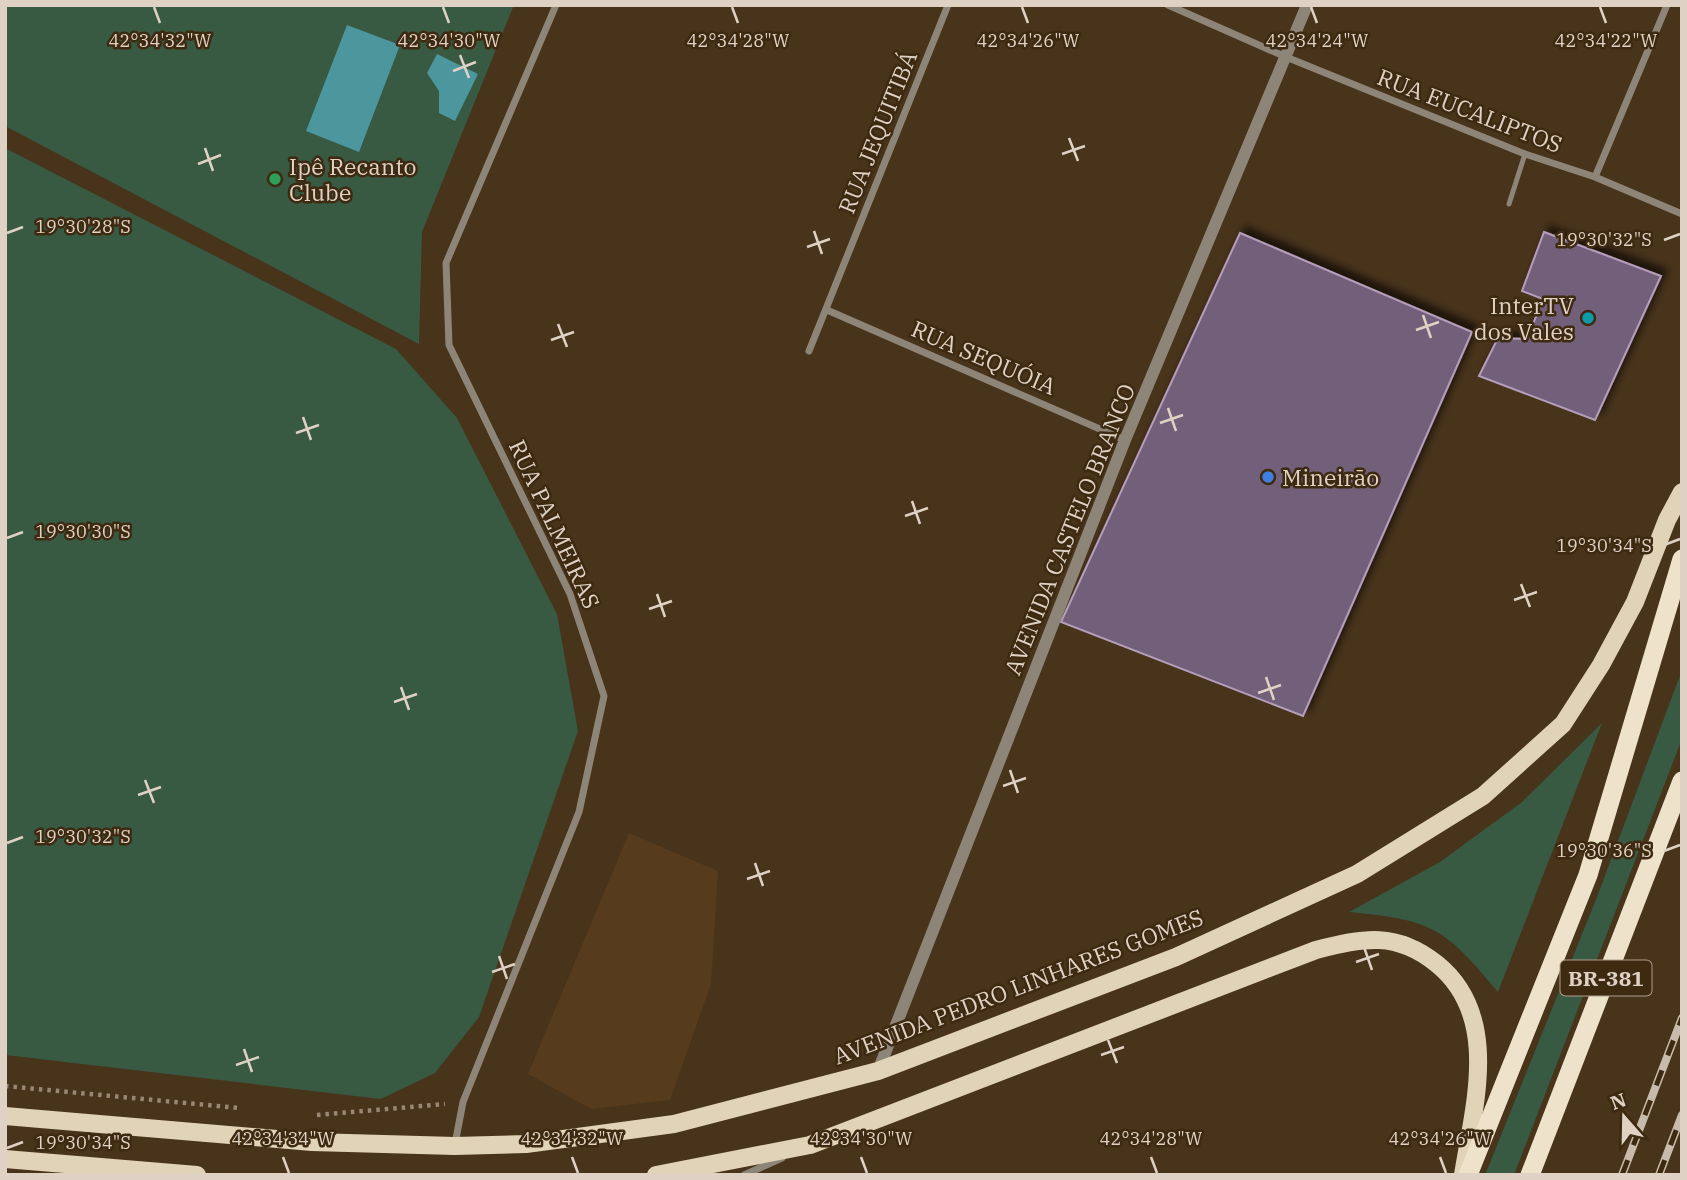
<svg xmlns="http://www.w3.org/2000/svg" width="1687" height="1180" font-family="'IBM Plex Serif',serif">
	<defs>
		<filter id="shadow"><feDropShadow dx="6" dy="-6" stdDeviation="3.5" flood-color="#0009"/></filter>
	</defs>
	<rect width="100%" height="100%" fill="#48331b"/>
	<path fill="#563c1d" d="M629,833L718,871L711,984L670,1100L591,1109L528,1074Z"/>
	<path fill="#385942" d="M5,5H514L422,232L419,344L5,126Z
		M5,148L396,349L457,418L557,614L578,731L479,1017L435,1073L381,1099L5,1055Z
		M1682,670V739L1514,1175H1485L1597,897Z
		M1602,723L1498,992C1480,971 1459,944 1435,931C1410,917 1377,915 1349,912L1440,862L1522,802Z"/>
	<path fill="#4c979d" d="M347,25L400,45L359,152L306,131Z
		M437,54L478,74L455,121L439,113V91L427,73Z"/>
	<path fill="#725e79" stroke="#b49ebc" stroke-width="2" filter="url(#shadow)" d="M1544,232L1661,276L1595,420L1479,376L1498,338L1527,339L1543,299L1522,291Z
		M1240,233L1472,332L1303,716L1061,622Z"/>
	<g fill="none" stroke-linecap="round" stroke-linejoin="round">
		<path stroke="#988775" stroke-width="4.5" stroke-dasharray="3.5 5" stroke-linecap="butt" d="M5,1086L239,1108
			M317,1115L445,1104"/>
		<path stroke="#8d8678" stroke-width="5" d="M1509,204L1525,154"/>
		<path stroke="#8d8678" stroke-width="7" d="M1168,5L1286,57L1525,154L1595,177L1682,214
			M1595,177L1667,5
			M827,310L1125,440
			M809,351L948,5
			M455,1144L463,1102L579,812L604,696L570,594L449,345L446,263L556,5
			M744,1175L782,1158"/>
		<path stroke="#8d8678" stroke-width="12" d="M878,1071L1125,440L1307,5"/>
		<path stroke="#e1d3b7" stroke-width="18" d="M5,1116L312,1142L455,1146L526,1144L674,1124L878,1071L1176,957L1357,874L1483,796L1563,724L1601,665L1635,602L1667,520L1682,492
			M5,1159L197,1175
			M656,1175L810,1145L1316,950C1364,938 1396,931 1437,964C1501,1016 1474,1105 1463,1175"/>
		<path stroke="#eee2ca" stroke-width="19" d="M1468,1175L1588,875L1682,559
			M1530,1175L1682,781"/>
		<g stroke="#c9bbab" stroke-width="8">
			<path id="rail" d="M1622,1175L1682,1018
				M1659,1175L1682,1115"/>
		</g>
		<use href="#rail" stroke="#3e2911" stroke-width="5" stroke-dasharray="16" stroke-linecap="butt"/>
	</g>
	<path fill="none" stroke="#dfd2c4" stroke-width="2.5" d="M154,7L160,23M443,7L449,23M732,7L738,23M1022,7L1028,23M1311,7L1317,23M1600,7L1606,23M460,55L469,78M453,71L476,62M1069,138L1078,161M205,148L213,171M1062,154L1085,146M198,164L221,155M814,231L822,254M7,233L23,227M1664,240L1680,234M807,247L830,239M1423,315L1431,338M558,324L567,347M1416,330L1439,322M551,340L574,332M1168,408L1176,431M303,417L311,440M1160,423L1183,415M296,433L319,425M912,501L920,524M905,516L928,508M7,538L23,532M1664,545L1680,539M1521,584L1530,607M657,594L665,617M1514,600L1537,592M649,609L672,601M1266,677L1274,700M401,687L409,710M1258,693L1281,685M394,702L417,694M1010,770L1018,793M145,780L154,803M1003,786L1026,778M138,795L161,787M7,843L23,837M1664,851L1680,845M755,863L763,886M747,879L770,871M1364,947L1372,970M499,956L507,979M1356,962L1379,954M492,972L515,964M1108,1040L1117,1063M244,1049L252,1072M1101,1055L1124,1047M236,1065L259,1057M7,1148L23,1142M283,1157L289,1173M572,1157L578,1173M861,1157L867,1173M1151,1157L1157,1173M1440,1157L1446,1173"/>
	<circle fill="#2e9e5b" stroke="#3e2911" stroke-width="2.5" cx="275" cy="179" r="7"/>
	<circle fill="#0f9aa8" stroke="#3e2911" stroke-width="2.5" cx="1588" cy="318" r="7"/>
	<circle fill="#3f7fe0" stroke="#3e2911" stroke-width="2.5" cx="1268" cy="477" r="7"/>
	<g text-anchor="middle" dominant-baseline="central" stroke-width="5" stroke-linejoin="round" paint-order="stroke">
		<rect fill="#3e2911" stroke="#af9f8e" stroke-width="2" x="1560.5" y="960.5" width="91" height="35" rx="5"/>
		<g font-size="21" font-weight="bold" fill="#dfd2c4">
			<text x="1606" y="978">BR-381</text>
		</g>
		<g font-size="23" fill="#dfd2c4" stroke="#3e2911">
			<text transform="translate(1470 110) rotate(21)">RUA EUCALIPTOS</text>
			<text transform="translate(877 132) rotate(-68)">RUA JEQUITIBÁ</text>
			<text transform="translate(984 357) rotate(23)">RUA SEQUÓIA</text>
			<text transform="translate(555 524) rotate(65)">RUA PALMEIRAS</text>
			<text transform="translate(1069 529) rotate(-68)">AVENIDA CASTELO BRANCO</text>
			<text transform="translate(1018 986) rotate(-21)">AVENIDA PEDRO LINHARES GOMES</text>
		</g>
		<g font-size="23" fill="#dfd2c4" stroke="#3e2911" text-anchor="start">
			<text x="289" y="166">Ipê Recanto<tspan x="289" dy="26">Clube</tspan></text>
			<text x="1574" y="305" text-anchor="end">InterTV<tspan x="1574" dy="26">dos Vales</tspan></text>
			<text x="1282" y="477">Mineirão</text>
		</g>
	</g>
	<g font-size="18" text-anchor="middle" fill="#dfd2c4" stroke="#3e2911" stroke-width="5" stroke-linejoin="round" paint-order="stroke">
		<text x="160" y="47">42°34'32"W</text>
		<text x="449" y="47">42°34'30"W</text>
		<text x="738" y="47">42°34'28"W</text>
		<text x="1028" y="47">42°34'26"W</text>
		<text x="1317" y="47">42°34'24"W</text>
		<text x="1606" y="47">42°34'22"W</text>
		<text x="83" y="233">19°30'28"S</text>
		<text x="1604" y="246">19°30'32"S</text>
		<text x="83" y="538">19°30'30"S</text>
		<text x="1604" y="552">19°30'34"S</text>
		<text x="83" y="843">19°30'32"S</text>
		<text x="1604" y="857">19°30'36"S</text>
		<text x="283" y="1145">42°34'34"W</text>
		<text x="572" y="1145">42°34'32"W</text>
		<text x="861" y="1145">42°34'30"W</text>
		<text x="1151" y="1145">42°34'28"W</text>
		<text x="1440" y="1145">42°34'26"W</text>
		<text x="83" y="1149">19°30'34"S</text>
	</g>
	<rect width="1687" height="1180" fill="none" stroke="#dfd2c4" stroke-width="14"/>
	<g transform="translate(1624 1117) rotate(340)" stroke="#3e2911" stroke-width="5" paint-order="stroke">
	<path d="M0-5L12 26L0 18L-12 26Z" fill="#dfd2c4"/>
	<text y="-10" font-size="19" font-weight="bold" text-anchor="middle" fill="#dfd2c4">N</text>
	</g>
</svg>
